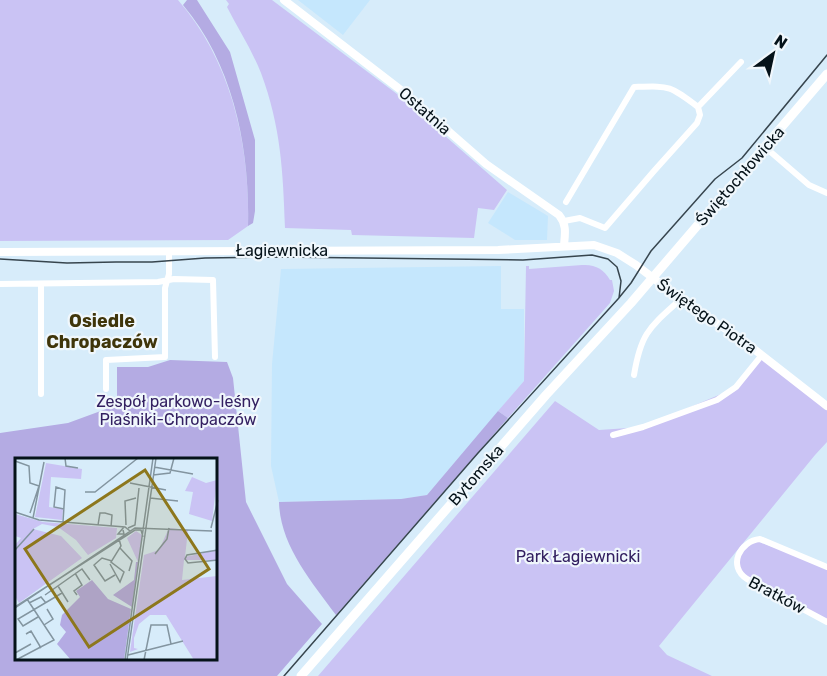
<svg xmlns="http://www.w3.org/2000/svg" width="827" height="676" font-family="Rubik,sans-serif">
	<rect width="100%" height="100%" fill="#d7ecfa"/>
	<path fill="#c5e7fd" d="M298,0H370L343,35Z
		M508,192L548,216L547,240H515L488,223Z
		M501,266V309H524V381L427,495L401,499L279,502L271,466L272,364L281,269Z"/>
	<path fill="#cac3f4" d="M0,0H178C232,62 250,146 248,226L228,240L0,241Z
		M226,0H272L397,94L507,190L494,210L478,208L474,238L352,235L351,230L285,228C283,171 281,127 261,73C252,50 238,29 227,7L229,4Z
		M582,265C595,264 604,269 610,280H612L614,291L610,303L508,418L498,411L524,381L526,266H529V269Z
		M762,355L827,406V442L815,455L659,646L667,655L712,676H318L555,401L599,430L643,427L733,389Z
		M754,540L827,567V622L742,576L737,557Z"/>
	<path fill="#b4abe3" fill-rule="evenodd" d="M187,0H197L230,52L255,140V211L253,223L248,226C250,150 234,65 183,5Z
		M170,360L227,362L233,378L246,502L287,584L322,624L277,676H0V433L68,423L117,405V367H148ZM16,460H216V660H16Z
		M498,411L508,418L336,615C311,581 280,545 279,502L401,499L427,495Z"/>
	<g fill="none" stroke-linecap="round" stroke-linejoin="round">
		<path stroke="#fff" stroke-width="6" d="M766,148L809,185L827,193
			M566,202L634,87C670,86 669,85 698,107
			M564,221L580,218L605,228L654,171L697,123L700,115L698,107L741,62
			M0,284L158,282L174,279L213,280L215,357
			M634,375C641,332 650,327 681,299
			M106,389V360L165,357V288L169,274V251
			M41,394V284
			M613,435L643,427L717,400L736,387L762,355
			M827,567L760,539C740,541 727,566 747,579L827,622"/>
		<path stroke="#fff" stroke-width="8" d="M284,0L406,94L486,164L559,215C567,225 565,234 564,245
			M0,252L498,250L594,245L617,253L636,265L690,306L741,339L827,406"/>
		<path stroke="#fff" stroke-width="9" d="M301,676L546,395L631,303L827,74"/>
		<path stroke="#37454e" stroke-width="1.5" d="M0,259L67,263L116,262H152L205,258L280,257L523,260L592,255L608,259L617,267L621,281L619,298
			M284,676L478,453L618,299L631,283L651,251L715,179L742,158L827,55"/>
	</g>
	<g text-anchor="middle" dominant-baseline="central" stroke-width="4.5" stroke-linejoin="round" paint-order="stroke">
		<g font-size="16" fill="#051219" stroke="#f0f7fc">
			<text transform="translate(425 111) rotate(41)">Ostatnia</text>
			<text transform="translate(740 176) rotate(-49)">Świętochłowicka</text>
			<text x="282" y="250">Łagiewnicka</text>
			<text transform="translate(707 316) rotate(35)">Świętego Piotra</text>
			<text transform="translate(476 475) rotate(-49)">Bytomska</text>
			<text transform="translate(777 595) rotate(28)">Bratków</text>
		</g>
		<g font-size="16" fill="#332061" stroke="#f0f7fc">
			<text x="178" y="401">Zespół parkowo-leśny<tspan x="178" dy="18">Piaśniki-Chropaczów</tspan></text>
			<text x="578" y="556">Park Łagiewnicki</text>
		</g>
		<g font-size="18" font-weight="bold" fill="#3f350a" stroke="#f0f7fc">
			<text x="102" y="321">Osiedle<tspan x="102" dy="21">Chropaczów</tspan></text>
		</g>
	</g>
	<g transform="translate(15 458)">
		<rect width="202" height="202" fill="#d7ecfa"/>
		<path d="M31,5L67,11L66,21L36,19L34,49L48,51L47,62L20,59ZM177,19L191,25L202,22L197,63L174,56L178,34L170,33ZM0,56L28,64L102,70L101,80L73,97L61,82L43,69L27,66L18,71L46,78L67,100L4,145L0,138V87L6,80L0,78ZM154,70L173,72L170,99L202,92V102H169L167,122L202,118V202H179L151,157H135L124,166L119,180V190L123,191L115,194L129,97L144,92ZM121,73L127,77L123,104L112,80Z" fill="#cac3f4"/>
		<path d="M121,104H123L117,149L98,137L119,122ZM77,122L93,141L116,151L109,202H56L42,186L51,174L45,167L47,157L65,139L61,133Z" fill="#b4abe3"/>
		<path fill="none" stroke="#8395a0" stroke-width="1.5" d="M50,0L51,8L63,10M0,3L14,8L15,25L24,28L15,55M139,9L178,16M138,17L155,15L159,0M115,25L151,32M70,34H80L123,0M135,40L163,43M0,54L24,62L110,69L115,73M18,60L29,4M48,64L50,32L41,29L39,49L49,51M83,67L85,55H90L97,57L96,69M111,67L110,43L121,40M113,70L120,67L124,30M196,70L203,42M108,72L109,76H103L109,69M105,90L117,103L114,113M0,92L19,71M203,92L172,97L170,101L173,105L203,102M140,96L152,81L154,70M97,103L87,100L79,107L90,123L100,117M95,106L105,124L109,114L96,104L106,88L104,81M60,115L67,127L59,133L62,137M43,128L53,144M30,137L67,111L75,122M14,145L26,139L31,145M0,149L120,72H126L128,79M0,150L120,70L197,73M23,159L8,168L3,161L47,135M29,167L38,161L32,151M11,176L16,173L26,190M0,195L16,186M113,197L168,183M1,202L39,182L12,141M110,202L138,0M112,202L141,0M129,202L136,167H152L156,186"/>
		<path fill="#8d771c" fill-opacity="0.15" stroke="#8d771c" stroke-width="3" d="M130,12L194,111L74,189L10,91Z"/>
		<rect width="202" height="202" fill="none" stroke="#051219" stroke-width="3"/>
	</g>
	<g transform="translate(773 54) rotate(33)" stroke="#f0f7fc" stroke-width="4.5" paint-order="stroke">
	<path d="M0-4.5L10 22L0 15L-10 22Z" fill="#051219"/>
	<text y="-9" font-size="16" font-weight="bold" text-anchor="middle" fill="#051219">N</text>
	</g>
</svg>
